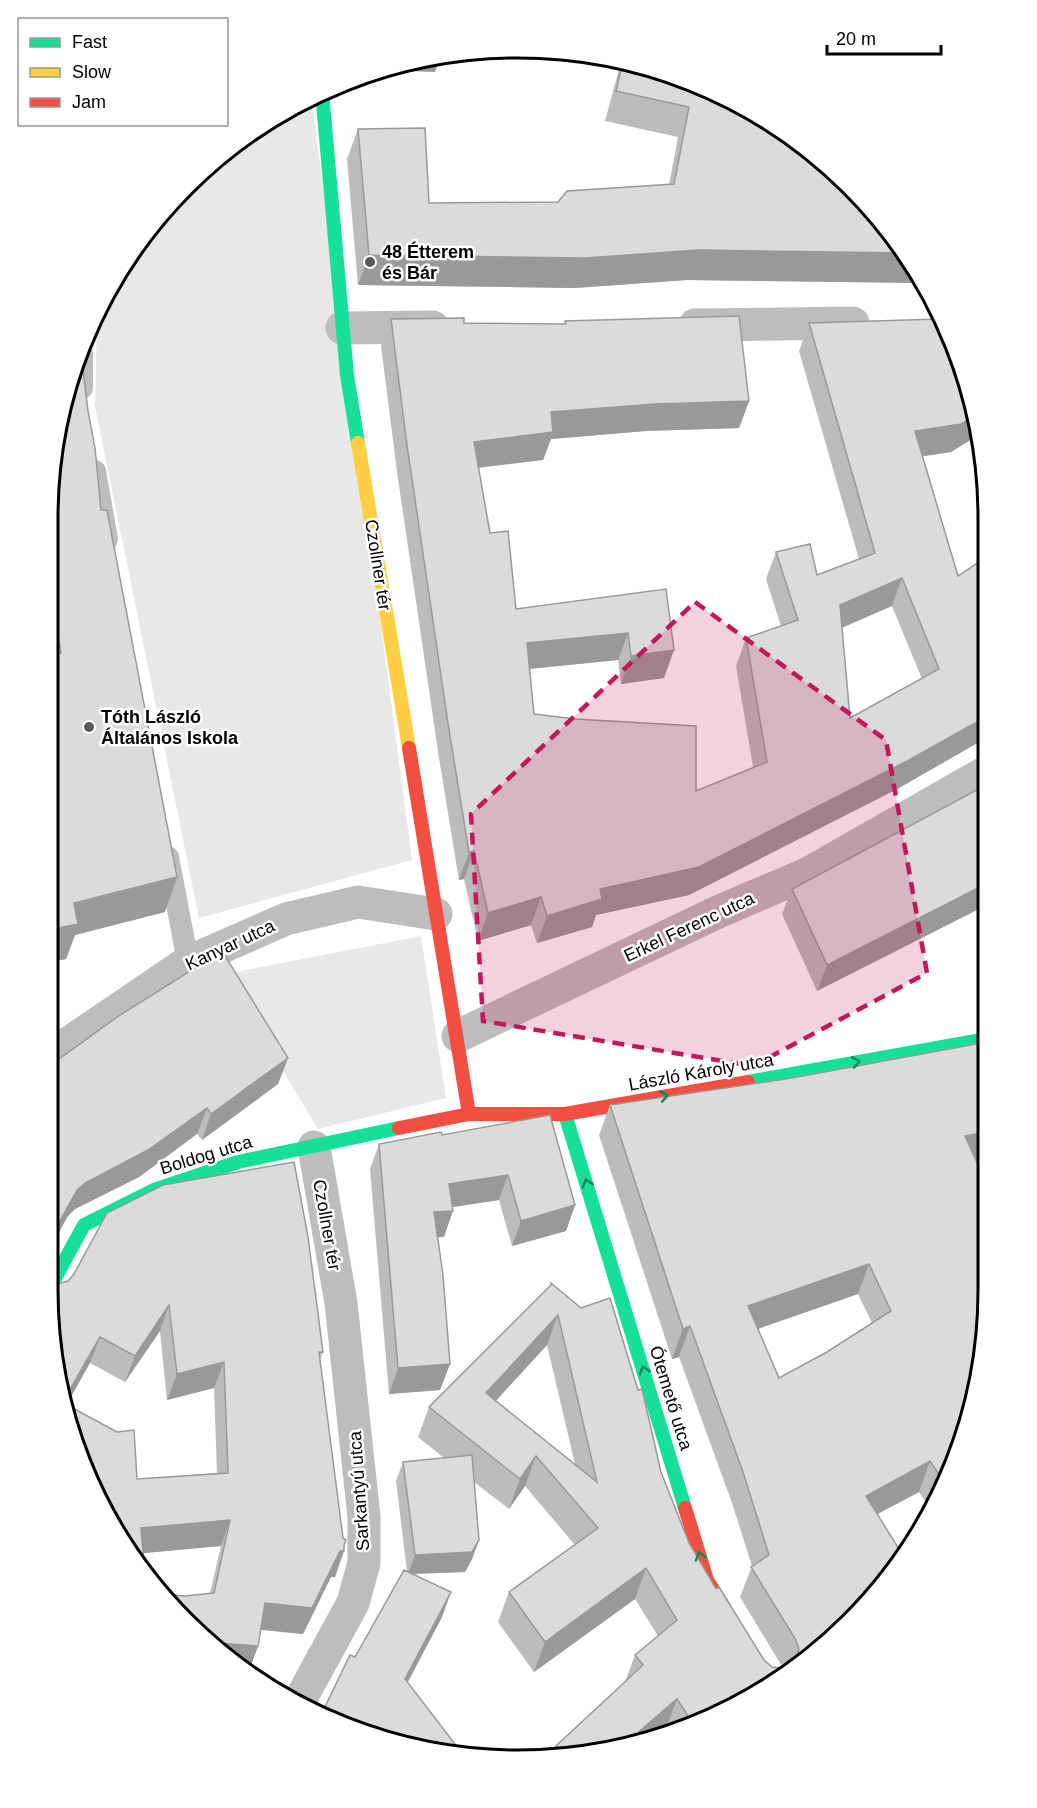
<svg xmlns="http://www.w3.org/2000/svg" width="1037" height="1808" font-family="Helvetica,sans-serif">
	<rect width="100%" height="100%" fill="#fff"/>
	<path fill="#e8e8e8" d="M311,96L412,860L199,918L95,406L97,317L111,283L165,208L232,145Z
		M421,936L446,1098L318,1129L225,974Z"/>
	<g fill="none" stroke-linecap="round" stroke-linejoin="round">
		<path stroke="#bdbdbd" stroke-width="22" d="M82,388V354
			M95,471L107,539
			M168,857L188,962"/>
		<path stroke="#bdbdbd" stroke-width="33" d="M695,325L853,323
			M342,328L433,327
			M458,1036L720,911L807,874L986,772
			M48,1057L188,962L286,919L358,902L436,914
			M300,1700L353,1603L364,1563V1517L341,1303L314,1147"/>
		<path stroke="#16e098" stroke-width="14" d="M322,92L347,375L358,443
			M748,1082L987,1039
			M565,1114L685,1508
			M48,1291L84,1225L154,1190L238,1162L399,1128"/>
		<path stroke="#ffcf43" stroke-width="14" d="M358,443L409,748"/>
		<path stroke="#f24e42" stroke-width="14" d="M409,748L469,1114
			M399,1128L469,1114H565L748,1082
			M685,1508L707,1580L724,1607"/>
	</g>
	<path fill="#bcbcbc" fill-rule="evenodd" d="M621,62L670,73L910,257L923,283L687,280L574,288L358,285L347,159L358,129L429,203L558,202L669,185L678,137L605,121Z
		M391,319L464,323L564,324L565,321L749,401L739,428L645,431L551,439L543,460L478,468L490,533L516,609L666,589L664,678L621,684L618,660L530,669L534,714L696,791L753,767L736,666L746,638L781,626L766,579L776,552L817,575L859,559L799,351L809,323L964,367L980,434L951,452L922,456L958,576L985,558L986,738L899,788L689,895L596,915L592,927L537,943L531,925L478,941L464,879L459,880L439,758L397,472L381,346ZM892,606L922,679L850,718L842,627Z
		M49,488L101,510L165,912L75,935L66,959L51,962L53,971L48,985Z
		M986,785L817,991L782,914L792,889Z
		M288,1058L278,1084L202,1140L197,1134L139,1177L75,1209L68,1216L48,1067Z
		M610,1105L977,1162L964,1440L932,1511L919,1492L877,1514L828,1643L698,1724L667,1731L666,1729L662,1733L552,1758L556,1746L625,1682L635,1655L658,1636L635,1599L534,1672L498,1622L509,1592L575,1545L525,1486L509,1509L474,1482L479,1540L472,1559L465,1572L413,1574L442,1617L408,1682L355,1657L407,1571L396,1481L403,1462L444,1458L418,1437L429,1407L549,1287L551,1283L661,1472L689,1543L716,1589L764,1660L772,1667L781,1668H783L740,1597L752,1566L732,1503L679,1357L672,1359L599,1135ZM858,1294L872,1323L827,1352L779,1378L758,1329ZM547,1345L575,1464L496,1401Z
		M442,1135L575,1205L566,1231L512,1246L499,1200L452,1207L444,1237H438L450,1364L440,1390L389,1394L370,1169L379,1144Z
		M74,1274L323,1352L320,1360L344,1546L335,1577H331L303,1634L261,1630L249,1672L184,1596L210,1593L221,1546L143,1553L145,1576L73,1440L137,1479L217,1473L214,1388L167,1400L160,1331L125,1382L90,1363L57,1284L68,1281Z"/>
	<path fill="#999" d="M440,57L435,72L381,70L397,64Z
		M698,250L906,253L910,257L923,283L687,280L574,288L358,285L369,255Z
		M749,401L739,428L645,431L551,439L543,460L464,469L474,442L551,412L655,404Z
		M975,416L980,434L951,452L905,459L915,431Z
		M902,578L892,606L830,633L840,605Z
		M628,633L618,660L517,670L527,643Z
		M674,650L664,678L621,684L631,656Z
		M986,717V738L899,788L689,895L596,915L592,927L537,943L547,916L600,889Z
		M474,851L464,879L459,880L469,852Z
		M177,877L165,912L75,935L66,959L48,962V930L74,903Z
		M986,884L987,905L817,991L827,965Z
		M541,897L531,925L478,941L488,913Z
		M53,971L48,985V972Z
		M288,1058L278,1084L202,1140L211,1114Z
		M207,1108L197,1134L139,1177L75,1209L68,1216L48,1252V1243L77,1190L85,1183Z
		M987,1132V1160L954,1166L965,1136Z
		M508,1175L499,1200L440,1209L449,1184Z
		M575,1205L566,1231L512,1246L521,1221Z
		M453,1211L444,1237L425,1238L434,1212Z
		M869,1264L858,1294L737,1336L748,1306Z
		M169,1305L160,1331L125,1382L135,1356Z
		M558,1315L547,1345L475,1423L486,1393Z
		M690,1326L679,1357L672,1359L683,1329Z
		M100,1337L90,1363L67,1404L66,1396Z
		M224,1362L214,1388L167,1400L177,1374Z
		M450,1364L440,1390L389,1394L398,1368Z
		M536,1456L525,1486L509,1509L520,1479Z
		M930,1461L919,1492L855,1526L866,1496Z
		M230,1520L221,1546L134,1554L141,1528Z
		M346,1540L342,1551H344L335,1577H331L303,1634L256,1629L265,1603Z
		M479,1540L472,1559L465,1572L408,1574L415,1555Z
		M646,1568L635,1599L534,1672L545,1642Z
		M451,1592L442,1617L396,1704L405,1679Z
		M217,1643L258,1646L249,1672H248Z
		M677,1699L666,1729L662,1733L628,1741Z"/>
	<path fill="#dbdbdb" stroke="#999" stroke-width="1.5" fill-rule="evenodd" d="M623,62L670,73L754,111L851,186L906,253L698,250L585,258L369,255L358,129L425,128L429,203L558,202L567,191L674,184L689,107L616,91Z
		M739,316L749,401L655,404L551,412L553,432L474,442L490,533L508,531L516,609L666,589L674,650L631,656L628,633L527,643L534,714L575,719L696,726V791L767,762L746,638L798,620L776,552L810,544L817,575L875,553L809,323L940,319L964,367L975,416L961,424L915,431L958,576L985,558L986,717L909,760L699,867L600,889L602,899L547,916L541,897L488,913L474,851L469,852L449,730L407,445L391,319L464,318V323L566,324L565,321ZM902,578L939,669L850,718L840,605Z
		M81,355L88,411L95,448L101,510H107L177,877L74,903L78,924L48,930L49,656L61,653L49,584V488L64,396Z
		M986,785V884L827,965L792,889Z
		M48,946L53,971L48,972Z
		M222,951L288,1058L211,1114L207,1108L148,1150L85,1183L77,1190L48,1243V1067L120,1015Z
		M987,1042V1132L965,1136L988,1187V1320L964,1440L945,1483L930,1461L866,1496L902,1554L828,1643L698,1724L694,1725L677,1699L628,1741L567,1755L556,1746L643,1665L635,1655L677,1620L646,1568L545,1642L509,1592L598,1528L536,1456L520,1479L429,1407L551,1285V1283L581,1308L610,1298L638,1390L642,1389L661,1472L689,1543L716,1589L719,1587L764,1660L772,1667L781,1668L790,1665L796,1659L799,1650L796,1640L751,1567L769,1555L743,1472L690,1326L683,1329L610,1105L792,1078ZM869,1264L891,1311L827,1352L779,1378L748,1306ZM558,1315L597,1482L486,1393Z
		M550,1115L575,1205L521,1221L508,1175L449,1184L453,1211L434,1212L443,1275L450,1364L398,1368L379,1144L441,1132L442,1135Z
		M294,1162L308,1237L323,1352H319L343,1538L346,1540L344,1545V1551H340L312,1608L265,1603L258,1646L217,1643L165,1594L184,1596L214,1593L230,1520L141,1528L145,1576L86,1464L85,1452L76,1447L73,1440L67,1405L117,1432L134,1430L137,1479L228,1473L224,1362L177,1374L169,1305L135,1356L100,1337L66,1396L48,1290V1281L57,1284L68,1281L74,1274L107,1213L163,1185Z
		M472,1455L479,1540L472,1552L415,1555L403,1462Z
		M404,1570L451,1592L405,1679L458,1748L456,1750L396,1744L323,1711L350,1655L355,1657Z"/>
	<defs><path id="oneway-chevron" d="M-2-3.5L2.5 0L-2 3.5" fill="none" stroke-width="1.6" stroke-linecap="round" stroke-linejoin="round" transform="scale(1.5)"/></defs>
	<g stroke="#0d865b">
		<use href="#oneway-chevron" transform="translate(856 1062) rotate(-10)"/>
		<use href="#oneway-chevron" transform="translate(664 1096) rotate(-10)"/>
		<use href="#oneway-chevron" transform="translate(587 1183) rotate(-107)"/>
		<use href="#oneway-chevron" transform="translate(644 1370) rotate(-107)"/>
		<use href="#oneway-chevron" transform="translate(700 1556) rotate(-107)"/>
	</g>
	<path fill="#c2185b" fill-opacity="0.2" stroke="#c2185b" stroke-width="4.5" stroke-dasharray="12 8" stroke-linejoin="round" d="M695,602L886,740L927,973L753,1066L483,1021L471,814Z"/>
	<g fill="#595959" stroke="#fff" stroke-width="2">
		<circle cx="370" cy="262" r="6"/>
		<circle cx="89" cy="727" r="6"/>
	</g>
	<g text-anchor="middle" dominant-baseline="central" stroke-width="5" stroke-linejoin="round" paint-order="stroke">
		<g font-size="18" font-weight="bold" fill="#000" stroke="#fff" text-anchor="start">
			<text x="382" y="252">48 Étterem<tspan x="382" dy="21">és Bár</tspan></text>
			<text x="101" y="717">Tóth László<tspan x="101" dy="21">Általános Iskola</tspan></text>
		</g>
		<g font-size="18" fill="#000" stroke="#fff">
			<text transform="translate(378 565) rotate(81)">Czollner tér</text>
			<text transform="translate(689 927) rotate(-25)">Erkel Ferenc utca</text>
			<text transform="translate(230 945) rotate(-25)">Kanyar utca</text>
			<text transform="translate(701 1072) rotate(-10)">László Károly utca</text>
			<text transform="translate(206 1155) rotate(-17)">Boldog utca</text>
			<text transform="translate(327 1225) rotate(80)">Czollner tér</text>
			<text transform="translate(671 1398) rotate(73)">Ótemető utca</text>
			<text transform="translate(359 1491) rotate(-94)">Sarkantyú utca</text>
		</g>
	</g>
	<path d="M0 0H1037V1808H0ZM518 58H518A460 460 0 0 1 978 518V1290A460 460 0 0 1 518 1750H518A460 460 0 0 1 58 1290V518A460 460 0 0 1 518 58Z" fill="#fff" fill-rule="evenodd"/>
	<path fill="none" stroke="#000" stroke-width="3" d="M518 58H518A460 460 0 0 1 978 518V1290A460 460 0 0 1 518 1750H518A460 460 0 0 1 58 1290V518A460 460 0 0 1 518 58Z"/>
	<rect x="18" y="18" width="210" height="108" fill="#ffffff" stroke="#999999" stroke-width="1.5"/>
	<rect x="30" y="38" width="30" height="9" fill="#16e098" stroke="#999999" stroke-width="1.5"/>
	<text x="72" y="48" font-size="18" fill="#000000">Fast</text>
	<rect x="30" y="68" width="30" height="9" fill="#ffcf43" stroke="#999999" stroke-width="1.5"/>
	<text x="72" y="78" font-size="18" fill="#000000">Slow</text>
	<rect x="30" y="98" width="30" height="9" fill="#f24e42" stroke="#999999" stroke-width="1.5"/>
	<text x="72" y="108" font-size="18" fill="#000000">Jam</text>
	<path d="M827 45v9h114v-9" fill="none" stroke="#000000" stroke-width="3"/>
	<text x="836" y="45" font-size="18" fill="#000000" stroke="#ffffff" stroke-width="4.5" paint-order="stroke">20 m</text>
</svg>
